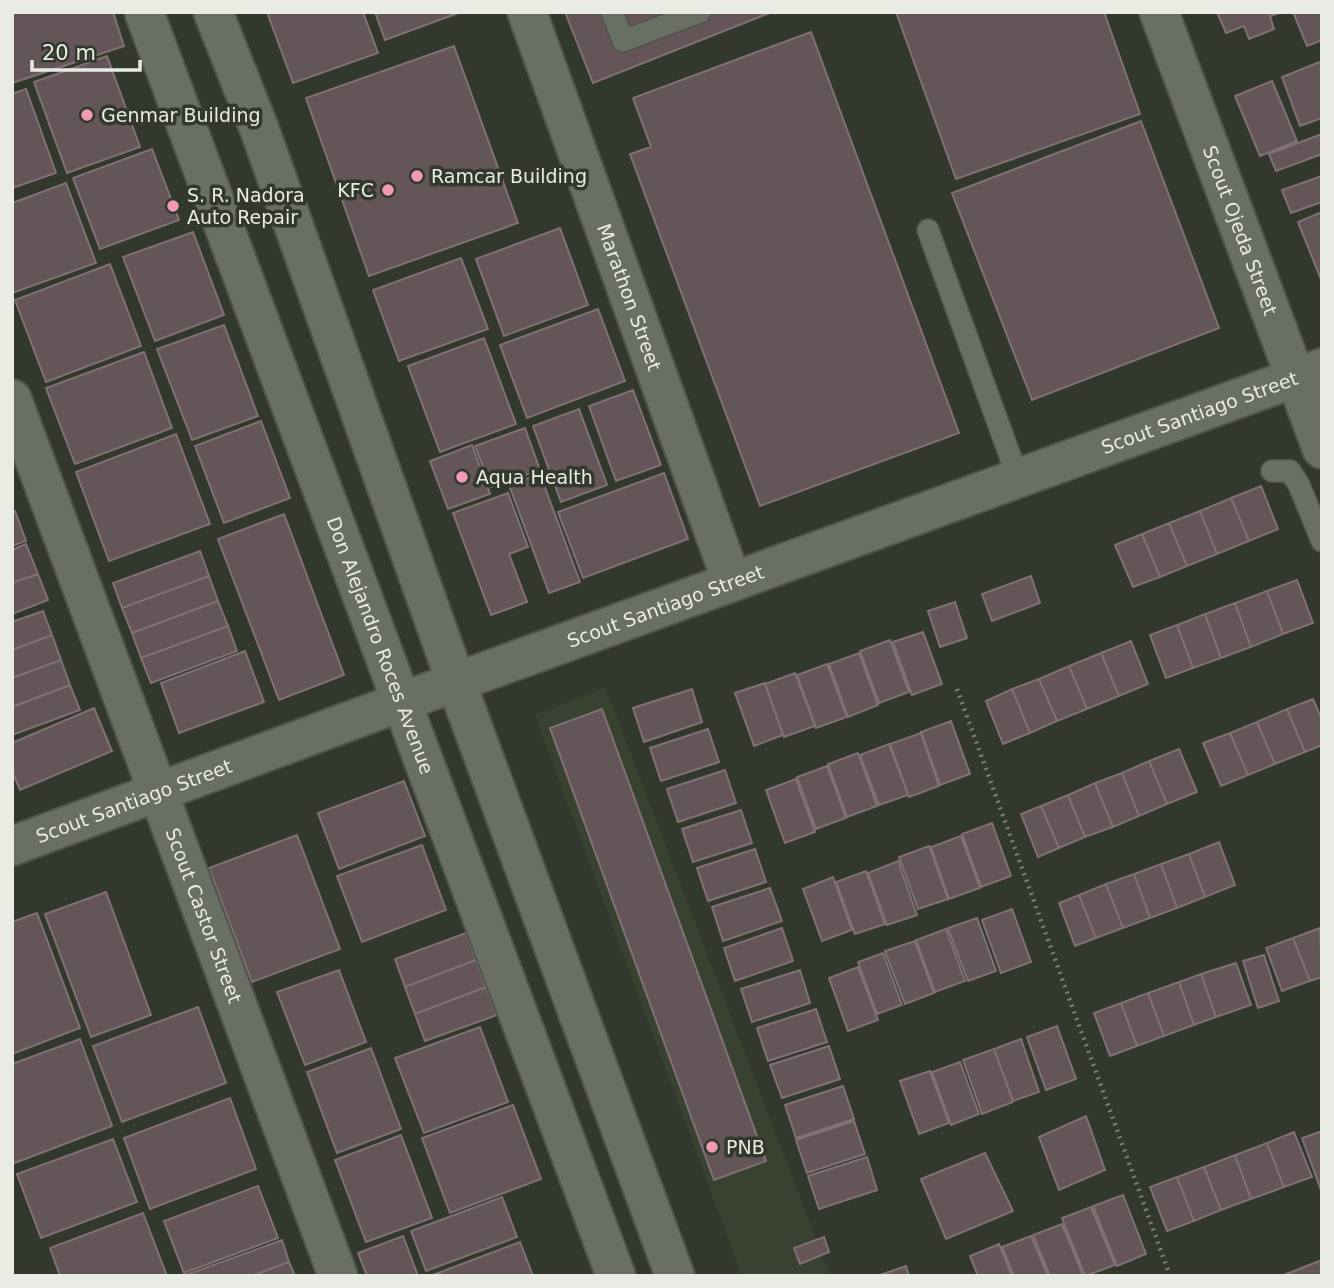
<svg xmlns="http://www.w3.org/2000/svg" width="1334" height="1288" font-family="'DejaVu Sans',sans-serif">
	<rect width="100%" height="100%" fill="#32382c"/>
	<path fill="#394231" d="M605,687L830,1276H742L535,715Z"/>
	<path fill="#645559" stroke="#817175" stroke-width="2" d="M12,12H113L124,46L12,83Z
		M267,12H363L378,53L293,83Z
		M375,12H461L385,40Z
		M565,12H772L593,83Z
		M896,12H1104L1140,114L956,179Z
		M1217,12H1282L1270,16L1274,29L1249,39L1244,26L1226,33Z
		M1293,12H1322V40L1307,46Z
		M811,32L959,433L760,506L630,154L651,147L633,98Z
		M454,46L518,223L369,276L306,98Z
		M107,56L140,147L67,173L34,82Z
		M1322,61V118L1300,126L1282,77Z
		M1272,81L1297,141L1260,156L1235,96Z
		M26,89L56,173L12,188V94Z
		M1141,121L1219,328L1032,400L952,193Z
		M1322,134V154L1276,171L1269,154Z
		M152,149L179,220L100,249L73,178Z
		M1322,176V202L1291,213L1282,190Z
		M66,183L96,263L12,293V203Z
		M1322,212V282L1298,222Z
		M560,228L588,305L504,336L476,259Z
		M193,232L224,315L155,341L123,257Z
		M461,258L488,329L399,361L373,290Z
		M110,264L141,346L46,382L15,300Z
		M598,309L625,381L527,418L500,345Z
		M224,325L258,416L192,440L157,349Z
		M484,338L516,424L440,452L408,366Z
		M144,352L172,428L75,464L46,388Z
		M633,390L661,465L616,481L589,406Z
		M579,409L607,485L561,502L533,426Z
		M261,421L290,498L224,523L195,446Z
		M525,428L540,470L491,487L475,446Z
		M176,434L210,524L109,561L76,472Z
		M472,445L490,494L448,509L430,461Z
		M664,473L688,539L583,578L558,512Z
		M540,474L580,582L549,593L509,485Z
		M1261,486L1278,529L1249,541L1231,498Z
		M508,493L528,547L509,554L527,602L491,615L453,513Z
		M1231,498L1249,541L1217,554L1200,511Z
		M15,511L26,541L12,546V512Z
		M1200,511L1217,554L1187,566L1169,523Z
		M284,514L344,675L279,700L218,539Z
		M1169,523L1187,566L1160,577L1142,534Z
		M1142,534L1160,577L1133,587L1115,545Z
		M26,544L38,574L12,583V550Z
		M200,551L209,576L122,608L113,583Z
		M38,574L48,600L12,614V583Z
		M209,576L218,601L132,633L122,608Z
		M1031,576L1040,603L992,621L982,594Z
		M1297,580L1313,623L1283,634L1267,591Z
		M1267,591L1283,634L1251,647L1235,603Z
		M218,601L228,626L141,658L132,633Z
		M955,602L967,638L940,647L928,611Z
		M1235,603L1251,647L1221,658L1205,614Z
		M43,611L52,635L12,650V622Z
		M1205,614L1221,658L1193,668L1177,625Z
		M1177,625L1193,668L1166,678L1150,635Z
		M228,626L237,651L151,683L141,658Z
		M923,632L942,684L912,695L893,642Z
		M52,635L61,660L12,678V650Z
		M890,640L909,692L879,703L860,651Z
		M1131,641L1148,684L1119,696L1101,653Z
		M245,651L264,702L179,733L161,683Z
		M859,653L878,705L848,717L829,664Z
		M1101,653L1119,696L1087,709L1069,666Z
		M61,660L70,685L12,707V678Z
		M827,664L847,717L816,728L797,675Z
		M1069,666L1087,709L1057,721L1039,679Z
		M795,673L815,726L784,737L765,684Z
		M1039,679L1057,721L1030,733L1012,689Z
		M765,683L783,735L754,746L735,693Z
		M70,685L80,710L12,735V707Z
		M692,689L702,722L644,742L633,708Z
		M1012,689L1030,733L1003,744L986,701Z
		M1313,699L1322,720V745L1305,752L1287,709Z
		M94,708L112,751L20,790L12,771V743Z
		M602,709L766,1161L714,1180L550,728Z
		M1287,709L1305,752L1275,764L1257,722Z
		M951,721L970,774L940,785L921,732Z
		M1257,722L1275,764L1248,775L1230,733Z
		M708,729L719,762L661,781L650,748Z
		M921,733L939,786L909,797L890,744Z
		M1230,733L1248,775L1221,786L1203,743Z
		M889,744L908,795L879,805L860,755Z
		M1179,749L1197,792L1167,804L1149,761Z
		M858,753L877,806L847,817L828,764Z
		M1149,761L1167,804L1139,816L1122,773Z
		M827,766L846,818L816,829L797,777Z
		M725,770L736,803L678,822L667,789Z
		M1122,773L1139,816L1113,827L1095,783Z
		M796,779L815,832L785,843L766,790Z
		M404,781L425,836L339,869L318,813Z
		M1095,783L1113,827L1085,837L1068,795Z
		M1068,795L1085,837L1059,848L1041,806Z
		M1041,806L1059,848L1038,857L1021,814Z
		M741,810L752,843L693,862L682,829Z
		M992,823L1011,876L981,887L962,834Z
		M297,835L340,949L252,982L209,868Z
		M961,836L980,888L949,899L931,847Z
		M1219,842L1235,885L1205,897L1189,854Z
		M422,845L446,910L362,942L337,876Z
		M929,846L948,899L918,909L899,857Z
		M755,849L766,882L708,901L697,868Z
		M1189,854L1205,897L1177,908L1161,864Z
		M898,861L917,915L887,925L868,873Z
		M1161,864L1177,908L1150,918L1134,874Z
		M866,871L885,924L855,934L836,882Z
		M1134,874L1150,918L1123,928L1106,884Z
		M833,877L852,930L822,941L803,889Z
		M1106,884L1123,928L1096,938L1079,895Z
		M770,888L782,921L723,941L712,907Z
		M106,892L151,1015L91,1037L45,914Z
		M1079,895L1096,938L1075,946L1059,903Z
		M1012,909L1031,962L1001,973L982,920Z
		M37,913L80,1028L12,1054V922Z
		M977,918L996,971L968,981L948,928Z
		M782,928L793,961L735,981L724,948Z
		M1320,928L1322,977L1310,981L1293,938Z
		M946,929L965,981L935,992L916,940Z
		M466,933L476,960L405,987L395,959Z
		M1293,938L1310,981L1282,991L1266,948Z
		M915,941L934,993L905,1004L885,951Z
		M883,953L902,1005L877,1014L858,962Z
		M1264,955L1279,1001L1258,1008L1243,961Z
		M476,960L486,987L415,1014L405,987Z
		M1236,963L1251,1005L1216,1017L1201,974Z
		M858,967L878,1020L848,1031L829,978Z
		M339,970L366,1042L305,1065L277,992Z
		M800,970L810,1003L752,1022L741,989Z
		M1201,974L1216,1017L1194,1025L1179,982Z
		M1179,982L1194,1025L1164,1036L1148,993Z
		M486,987L497,1015L425,1041L415,1014Z
		M1148,993L1164,1036L1137,1046L1121,1003Z
		M1121,1003L1137,1046L1110,1056L1094,1013Z
		M198,1007L226,1083L122,1122L93,1046Z
		M816,1009L827,1042L768,1061L757,1028Z
		M1057,1026L1076,1079L1046,1090L1027,1037Z
		M480,1027L508,1102L424,1133L395,1058Z
		M80,1039L112,1126L12,1164V1064Z
		M1021,1039L1039,1092L1013,1101L994,1049Z
		M829,1046L840,1079L782,1098L770,1065Z
		M371,1048L401,1129L337,1153L307,1072Z
		M994,1049L1013,1102L982,1114L963,1060Z
		M960,1062L979,1114L951,1125L932,1072Z
		M930,1071L949,1123L919,1134L900,1081Z
		M843,1086L854,1119L796,1138L785,1105Z
		M230,1098L256,1169L150,1209L124,1138Z
		M513,1105L541,1179L450,1213L422,1138Z
		M1086,1116L1105,1170L1059,1190L1039,1137Z
		M854,1121L865,1154L807,1173L796,1140Z
		M1322,1131V1193L1302,1138Z
		M1294,1132L1312,1177L1284,1187L1267,1143Z
		M401,1135L432,1218L366,1242L335,1160Z
		M113,1139L137,1202L41,1238L17,1174Z
		M1267,1143L1284,1187L1251,1199L1235,1155Z
		M985,1153L1013,1211L946,1239L921,1179Z
		M1235,1155L1251,1199L1221,1210L1204,1167Z
		M867,1157L877,1190L819,1209L808,1176Z
		M1204,1167L1221,1210L1194,1221L1177,1177Z
		M1177,1177L1194,1221L1167,1231L1150,1187Z
		M258,1186L278,1238L184,1273L164,1221Z
		M1123,1195L1146,1254L1117,1266L1093,1206Z
		M502,1197L517,1237L426,1271L411,1231Z
		M1091,1207L1115,1265L1085,1276L1062,1218Z
		M143,1213L167,1276H60L50,1248Z
		M1062,1224L1083,1275L1082,1276H1050L1033,1235Z
		M403,1236L418,1276H367L358,1253Z
		M1031,1236L1048,1276H1014L1002,1247Z
		M824,1237L829,1252L800,1264L794,1248Z
		M282,1240L289,1262L251,1276L186,1275Z
		M520,1242L533,1276H430Z
		M999,1244L1012,1276H978L970,1256Z
		M1322,1260V1276H1287L1286,1274Z
		M289,1262L295,1276H251Z
		M906,1266L909,1276H877Z"/>
	<g fill="none" stroke-linecap="round" stroke-linejoin="round">
		<g stroke="#50544a" stroke-width="24">
			<path id="service" d="M612,12L623,41L700,12
				M928,230L1018,478
				M1272,471H1290L1299,485L1322,541"/>
		</g>
		<g stroke="#50544a" stroke-width="42">
			<g id="minor">
				<path id="s1" d="M527,12L732,582"/>
				<path id="s2" d="M1159,12L1322,449"/>
				<path id="s3" d="M12,399L338,1276"/>
				<path id="s4" d="M12,846L401,702L1322,368"/>
			</g>
		</g>
		<g stroke="#50544a" stroke-width="42">
			<g id="secondary">
				<path id="s5" d="M144,12L616,1276"/>
				<path d="M213,12L259,128L456,682L675,1276"/>
			</g>
		</g>
		<path stroke="#7a7f75" stroke-width="4.5" stroke-dasharray="2 5" stroke-linecap="butt" d="M957,689L1170,1276"/>
		<use href="#service" stroke="#696f62" stroke-width="21"/>
		<use href="#minor" stroke="#696f62" stroke-width="38"/>
		<use href="#secondary" stroke="#696f62" stroke-width="38"/>
	</g>
	<g fill="#f19ab4" stroke="#32382c" stroke-width="2.5">
		<circle cx="87" cy="115" r="7"/>
		<circle cx="417" cy="176" r="7"/>
		<circle cx="388" cy="190" r="7"/>
		<circle cx="173" cy="206" r="7"/>
		<circle cx="462" cy="477" r="7"/>
		<circle cx="712" cy="1147" r="7"/>
	</g>
	<g text-anchor="middle" dominant-baseline="central" stroke-width="7" stroke-linejoin="round" paint-order="stroke">
		<g font-size="19" fill="#e8ece5" stroke="#32382c" text-anchor="start">
			<text x="101" y="115">Genmar Building</text>
			<text x="431" y="176">Ramcar Building</text>
			<text x="374" y="190" text-anchor="end">KFC</text>
			<text x="187" y="195">S. R. Nadora<tspan x="187" dy="22">Auto Repair</tspan></text>
			<text x="476" y="477">Aqua Health</text>
			<text x="726" y="1147">PNB</text>
		</g>
		<g font-size="19" fill="#e8ece5" stroke="#32382c">
			<text stroke="none"><textPath href="#s2" startOffset="233">Scout Ojeda Street</textPath></text>
			<text stroke="none"><textPath href="#s1" startOffset="303">Marathon Street</textPath></text>
			<text stroke="none"><textPath href="#s4" startOffset="1264">Scout Santiago Street</textPath></text>
			<text stroke="none"><textPath href="#s4" startOffset="696">Scout Santiago Street</textPath></text>
			<text stroke="none"><textPath href="#s5" startOffset="676">Don Alejandro Roces Avenue</textPath></text>
			<text stroke="none"><textPath href="#s4" startOffset="130">Scout Santiago Street</textPath></text>
			<text stroke="none"><textPath href="#s3" startOffset="551">Scout Castor Street</textPath></text>
		</g>
	</g>
	<rect width="1334" height="1288" fill="none" stroke="#e8ece5" stroke-width="28"/>
	<path d="M32 60v10h108v-10" fill="none" stroke="#e8ece5" stroke-width="3.5"/>
	<text x="42" y="60" font-size="21" fill="#e8ece5" stroke="#32382c" stroke-width="5" paint-order="stroke">20 m</text>
</svg>
